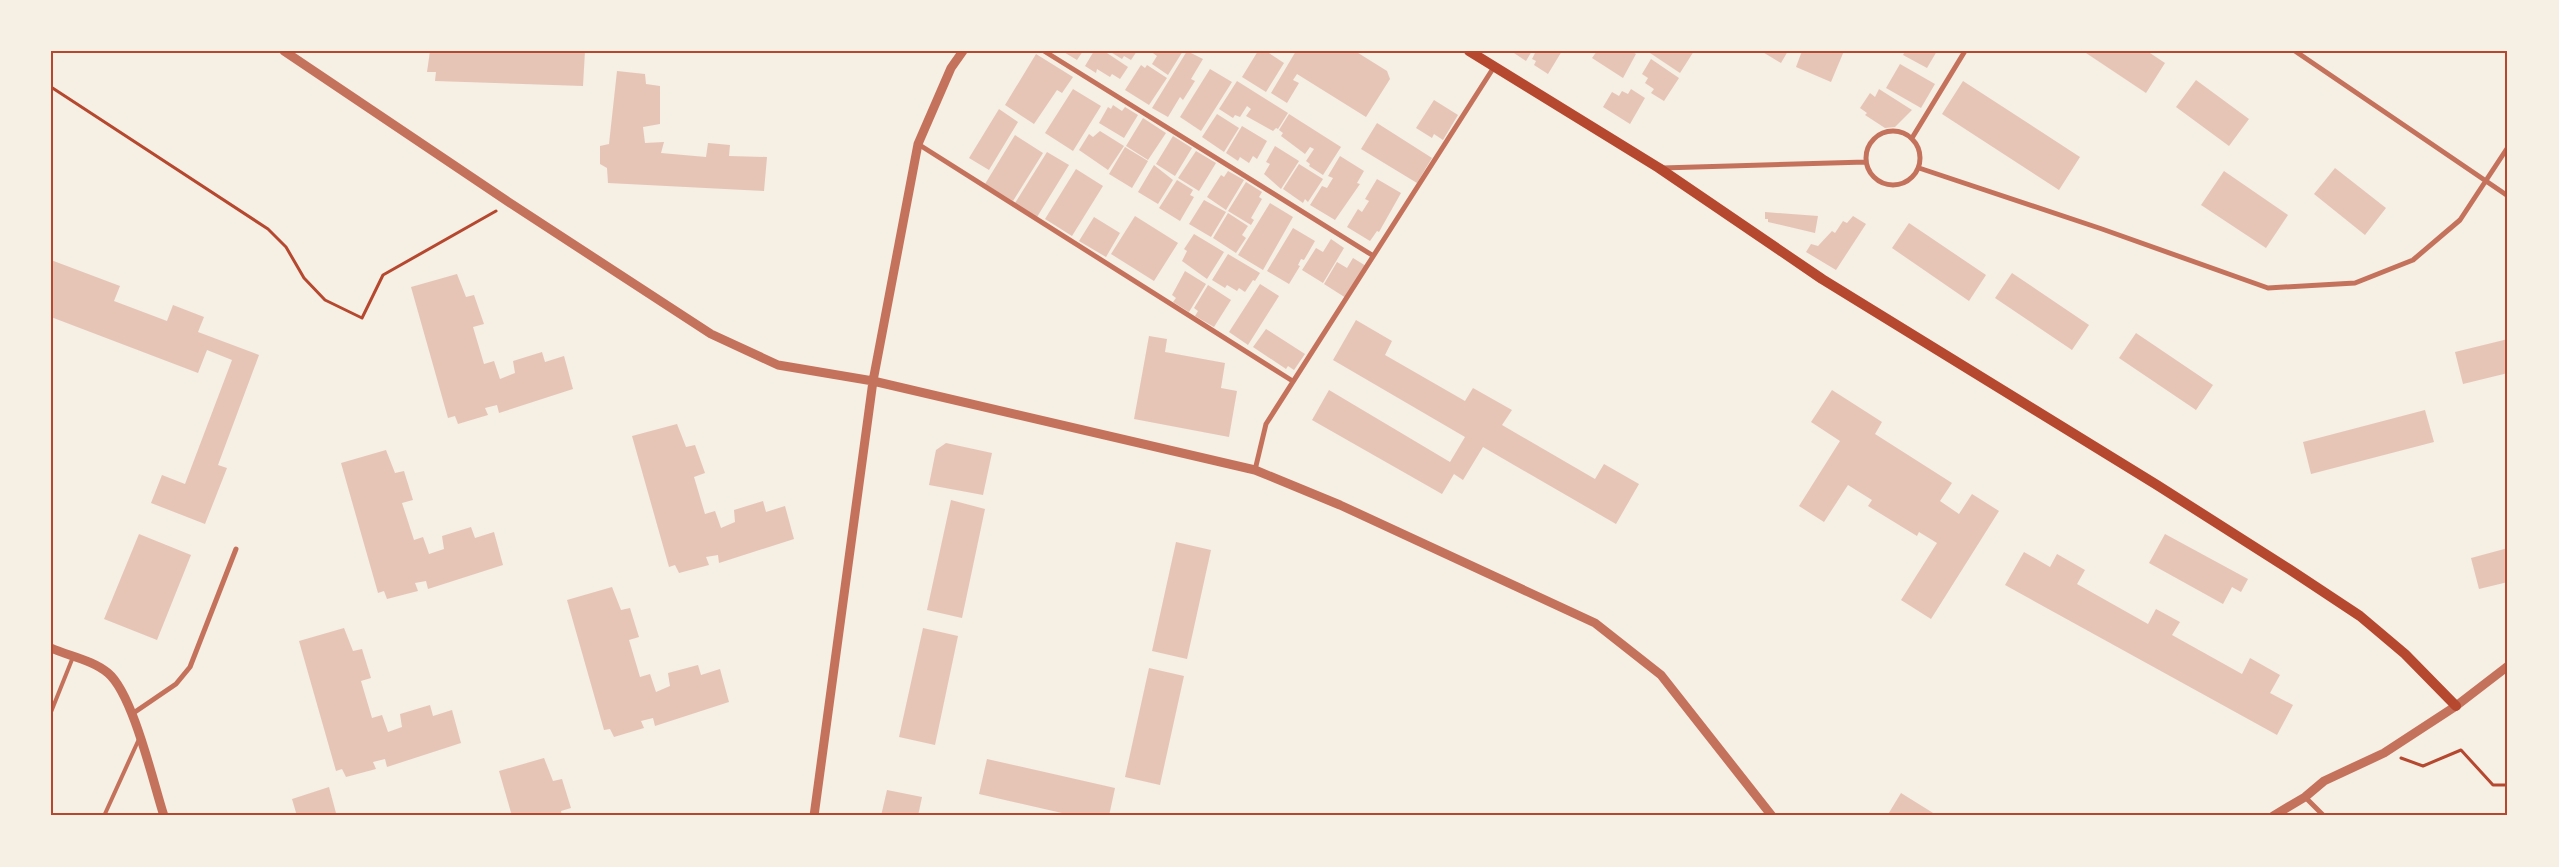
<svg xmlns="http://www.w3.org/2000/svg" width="2559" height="867" font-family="Poppins,sans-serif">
	<rect width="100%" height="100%" fill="#f6efe4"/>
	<path fill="#e6c5b7" d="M430,51H585L583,86L435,81L436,72H427Z
		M1062,51H1083L1077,60Z
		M1094,51H1104L1128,67L1120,79L1112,74L1110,77L1097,69L1096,73L1085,66Z
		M1109,51H1137L1131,60L1124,56L1122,59Z
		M1150,51H1183L1168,75L1152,64L1157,56Z
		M1187,51L1203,59L1191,79L1195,81L1183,100L1180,97L1168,117L1152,108Z
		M1258,51H1266L1284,63L1266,92L1242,77Z
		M1296,51H1355L1387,71L1390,79L1366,117L1297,74L1293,80L1299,83L1287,103L1271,93Z
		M1511,51H1532L1526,61Z
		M1536,51H1562L1548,74L1534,65L1536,61L1532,59Z
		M1597,51H1631L1636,54L1623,78L1592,58Z
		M1651,51H1694L1680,73L1650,53Z
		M1761,51H1788L1781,63Z
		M1802,51H1844L1831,82L1796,67Z
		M1905,51H1937L1927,68L1903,55Z
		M2083,51H2147L2165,63L2146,93Z
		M1036,54L1073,77L1062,93L1057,90L1034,124L1005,105Z
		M1651,59L1679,78L1664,101L1651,93L1654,89L1645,83L1648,78L1642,74Z
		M1900,64L1935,84L1921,108L1886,88Z
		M1141,65L1145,68L1147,65L1167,78L1149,105L1125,90Z
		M1210,69L1232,82L1201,131L1180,117Z
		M617,71L645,74L646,84L660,86V124L643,127L645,143L664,142L661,153L706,157L708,143L730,145L729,156L767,157L764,191L608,183L607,168L600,164V146L609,144Z
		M2196,80L2249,119L2229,146L2176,107Z
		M1237,81L1288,113L1278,129L1276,128L1273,131L1246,116L1251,109L1247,106L1240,117L1235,115L1233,118L1219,109Z
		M1963,81L2080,157L2059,190L1942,114Z
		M1073,89L1101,106L1073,151L1045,133Z
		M1631,89L1645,98L1630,124L1603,107L1612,92L1619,96L1622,91L1628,94Z
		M1879,89L1912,110L1895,127L1885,128L1865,115L1867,113L1860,108L1870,93L1875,97Z
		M1434,100L1458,115L1443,140L1434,134L1432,138L1416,128Z
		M1113,105L1122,111L1125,107L1138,115L1124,138L1099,123L1108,107L1111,109Z
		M999,109L1018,122L989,170L969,158Z
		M1217,114L1239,128L1224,152L1202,137Z
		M1289,114L1341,147L1323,175L1309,166L1310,164L1306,161L1314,149L1310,147L1305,154L1281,136L1283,133L1279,130Z
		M1143,118L1166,133L1148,160L1126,146Z
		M1377,123L1432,158L1417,183L1361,149Z
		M1242,126L1267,141L1257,159L1253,156L1249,163L1240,157L1238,161L1226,153Z
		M1100,131L1124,146L1108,170L1079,150L1089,134L1093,137Z
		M1015,135L1043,153L1013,201L985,184Z
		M1173,136L1192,148L1175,176L1156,164Z
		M1275,146L1299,161L1281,189L1264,174L1270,164L1266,162Z
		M1125,147L1148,161L1132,188L1109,174Z
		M1196,151L1216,163L1199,191L1178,178Z
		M1047,152L1069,165L1037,217L1015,203Z
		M1340,156L1364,171L1357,183L1360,184L1335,220L1310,205L1322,186L1327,188L1333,178L1328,176Z
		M1299,164L1323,179L1308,202L1305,199L1303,203L1283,189Z
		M1154,165L1173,180L1158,204L1138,192Z
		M2335,168L2386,208L2365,235L2314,194Z
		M1076,169L1103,186L1072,236L1045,219Z
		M1228,171L1244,180L1226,210L1207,197L1221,175L1224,177Z
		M2224,171L2288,215L2266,248L2201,205Z
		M1377,179L1401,193L1379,232L1377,231L1370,241L1347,227L1358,209L1362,212L1369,201L1365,199Z
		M1177,180L1193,190L1190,195L1194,197L1180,221L1159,208Z
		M1246,182L1262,192L1259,197L1262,199L1251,218L1254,220L1251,225L1228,211Z
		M1204,200L1226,212L1211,237L1189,224Z
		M1270,203L1293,217L1263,270L1238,255Z
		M1765,212L1818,216L1815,233L1768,222V219H1765Z
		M1228,213L1248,226L1242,235L1246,238L1236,253L1213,238Z
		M1135,216L1178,243L1154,281L1111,254Z
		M1853,216L1866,224L1836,270L1806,252L1811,244L1818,246L1832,231L1835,233L1843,221L1847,223Z
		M1094,217L1120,233L1106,257L1079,241Z
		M1909,223L1986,275L1969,301L1892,248Z
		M1293,228L1315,241L1304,260L1301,259L1298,265L1300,266L1289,284L1267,271Z
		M1194,234L1224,252L1207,279L1182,261L1187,251L1184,249Z
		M1331,239L1344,248L1323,283L1302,270L1316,248L1323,252Z
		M1228,254L1260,273L1255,281L1253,280L1245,292L1239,288L1237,291L1227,285L1225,288L1212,280Z
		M1353,258L1366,266L1346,298L1324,284L1337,262L1347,268Z
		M51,260L120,286L114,301L167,321L173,305L204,317L198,332L259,355L218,465L227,468L205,524L151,503L162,475L185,484L232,360L207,350L198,373L51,317Z
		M1185,271L1206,284L1189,312L1173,302L1176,298L1172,295Z
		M2012,273L2089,325L2072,350L1995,298Z
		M457,274L466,297L474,295L484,324L473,327L484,364L494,361L500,379L515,373L513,361L542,352L545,362L564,356L573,389L499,413L497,405L485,408L488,415L458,424L455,416L448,418L411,287Z
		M1260,284L1279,296L1248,345L1229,332Z
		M1208,285L1231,300L1214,327L1195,316L1198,311L1194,308Z
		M1356,320L1392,341L1385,355L1465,401L1473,388L1512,410L1502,425L1595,479L1604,464L1639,484L1616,524L1483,447L1463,480L1454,474L1442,494L1312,420L1329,390L1450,462L1465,437L1333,360Z
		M1266,329L1305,354L1294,370L1288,366L1286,369L1253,347Z
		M2136,333L2213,385L2196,410L2119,358Z
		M1149,336L1167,339L1165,352L1225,363L1221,388L1237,391L1229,437L1134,419Z
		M2508,339V373L2463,384L2455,352Z
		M1832,390L1882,422L1875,434L1952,483L1940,501L1959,514L1972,494L1999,511L1931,619L1901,600L1937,543L1919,532L1917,536L1868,506L1872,500L1848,485L1824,522L1799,506L1840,441L1811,422Z
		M2425,410L2434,442L2311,474L2303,442Z
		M677,424L686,447L695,445L705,473L694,477L705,514L715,511L721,528L735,522L734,510L763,501L766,512L785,506L794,539L719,563L718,555L706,557L709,565L679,573L675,565L669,567L632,436Z
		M946,443L992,453L983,495L929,485L936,450Z
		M386,450L395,473L404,471L413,500L402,503L414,540L423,537L429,554L444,549L442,536L471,527L475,538L494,532L503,565L428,589L426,581L415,583L418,591L387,599L384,591L378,593L341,463Z
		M951,500L985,509L962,618L927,610Z
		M139,534L191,555L157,640L104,619Z
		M2165,534L2248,579L2241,592L2232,587L2223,604L2149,563Z
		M1176,542L1211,550L1187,659L1152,651Z
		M2508,548V582L2479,589L2471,558Z
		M2024,552L2050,567L2057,554L2085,570L2077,584L2148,624L2156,609L2180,622L2172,635L2242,674L2250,658L2280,675L2270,693L2293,705L2277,735L2005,585Z
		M612,587L621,610L630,608L639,637L629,640L640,677L650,674L656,692L670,686L668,673L698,665L701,675L720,669L729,702L655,726L653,718L641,721L644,728L614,737L610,729L604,730L567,600Z
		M344,628L353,651L362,649L371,678L361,681L372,718L382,715L388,732L402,727L400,714L430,705L433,716L452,710L461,743L387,767L385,759L373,762L376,769L346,777L342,769L336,771L299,641Z
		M923,628L958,636L935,745L899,737Z
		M1149,668L1184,676L1160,785L1125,777Z
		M544,758L553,781L562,779L571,808L561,811L562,816H512L499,771Z
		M987,759L1115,788L1109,816H1075L979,794Z
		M329,787L336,813L344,816H297L292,799Z
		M887,790L922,797L918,816H881Z
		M1901,793L1938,816H1887Z"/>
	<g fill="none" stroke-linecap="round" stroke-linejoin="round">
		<path stroke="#b5482f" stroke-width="3" d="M51,87L268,229L286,247L304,278L325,300L362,318L383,275L496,211
			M2401,758L2423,766L2461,750L2493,785H2508"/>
		<path stroke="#c5725c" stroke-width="4" d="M51,712L73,657
			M104,816L139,739"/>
		<path stroke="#c5725c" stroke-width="5" d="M1044,51L1372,255
			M2295,51L2508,196
			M1866 158a27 27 0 1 1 54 0a27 27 0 1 1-54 0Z
			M1912,138L1965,51
			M918,144L1291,380
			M1662,168L1866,162
			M1919,168L2102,229L2268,288L2355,283L2413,260L2460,220L2508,147
			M1255,470L1266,424L1494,67
			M132,714L176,684L190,667L236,549
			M2305,797L2324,816"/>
		<path stroke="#c5725c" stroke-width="9" d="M284,51L510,203L711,334L778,365L873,381L1255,470L1340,505L1595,623L1661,675L1772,816
			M51,648C69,656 93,660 108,673C133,694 153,782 164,816
			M814,816L873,381L918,144L951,68L963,51
			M2273,816L2305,797L2324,781L2384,753L2456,706L2508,666"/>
		<path stroke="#b5482f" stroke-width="10" d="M1469,51L1659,168L1822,279L2157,485L2289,569L2360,616L2405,654L2456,706"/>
	</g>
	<rect width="2559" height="867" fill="none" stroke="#f6efe4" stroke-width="105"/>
	<rect x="52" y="52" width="2454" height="762" fill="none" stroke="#b5482f" stroke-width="2"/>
</svg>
